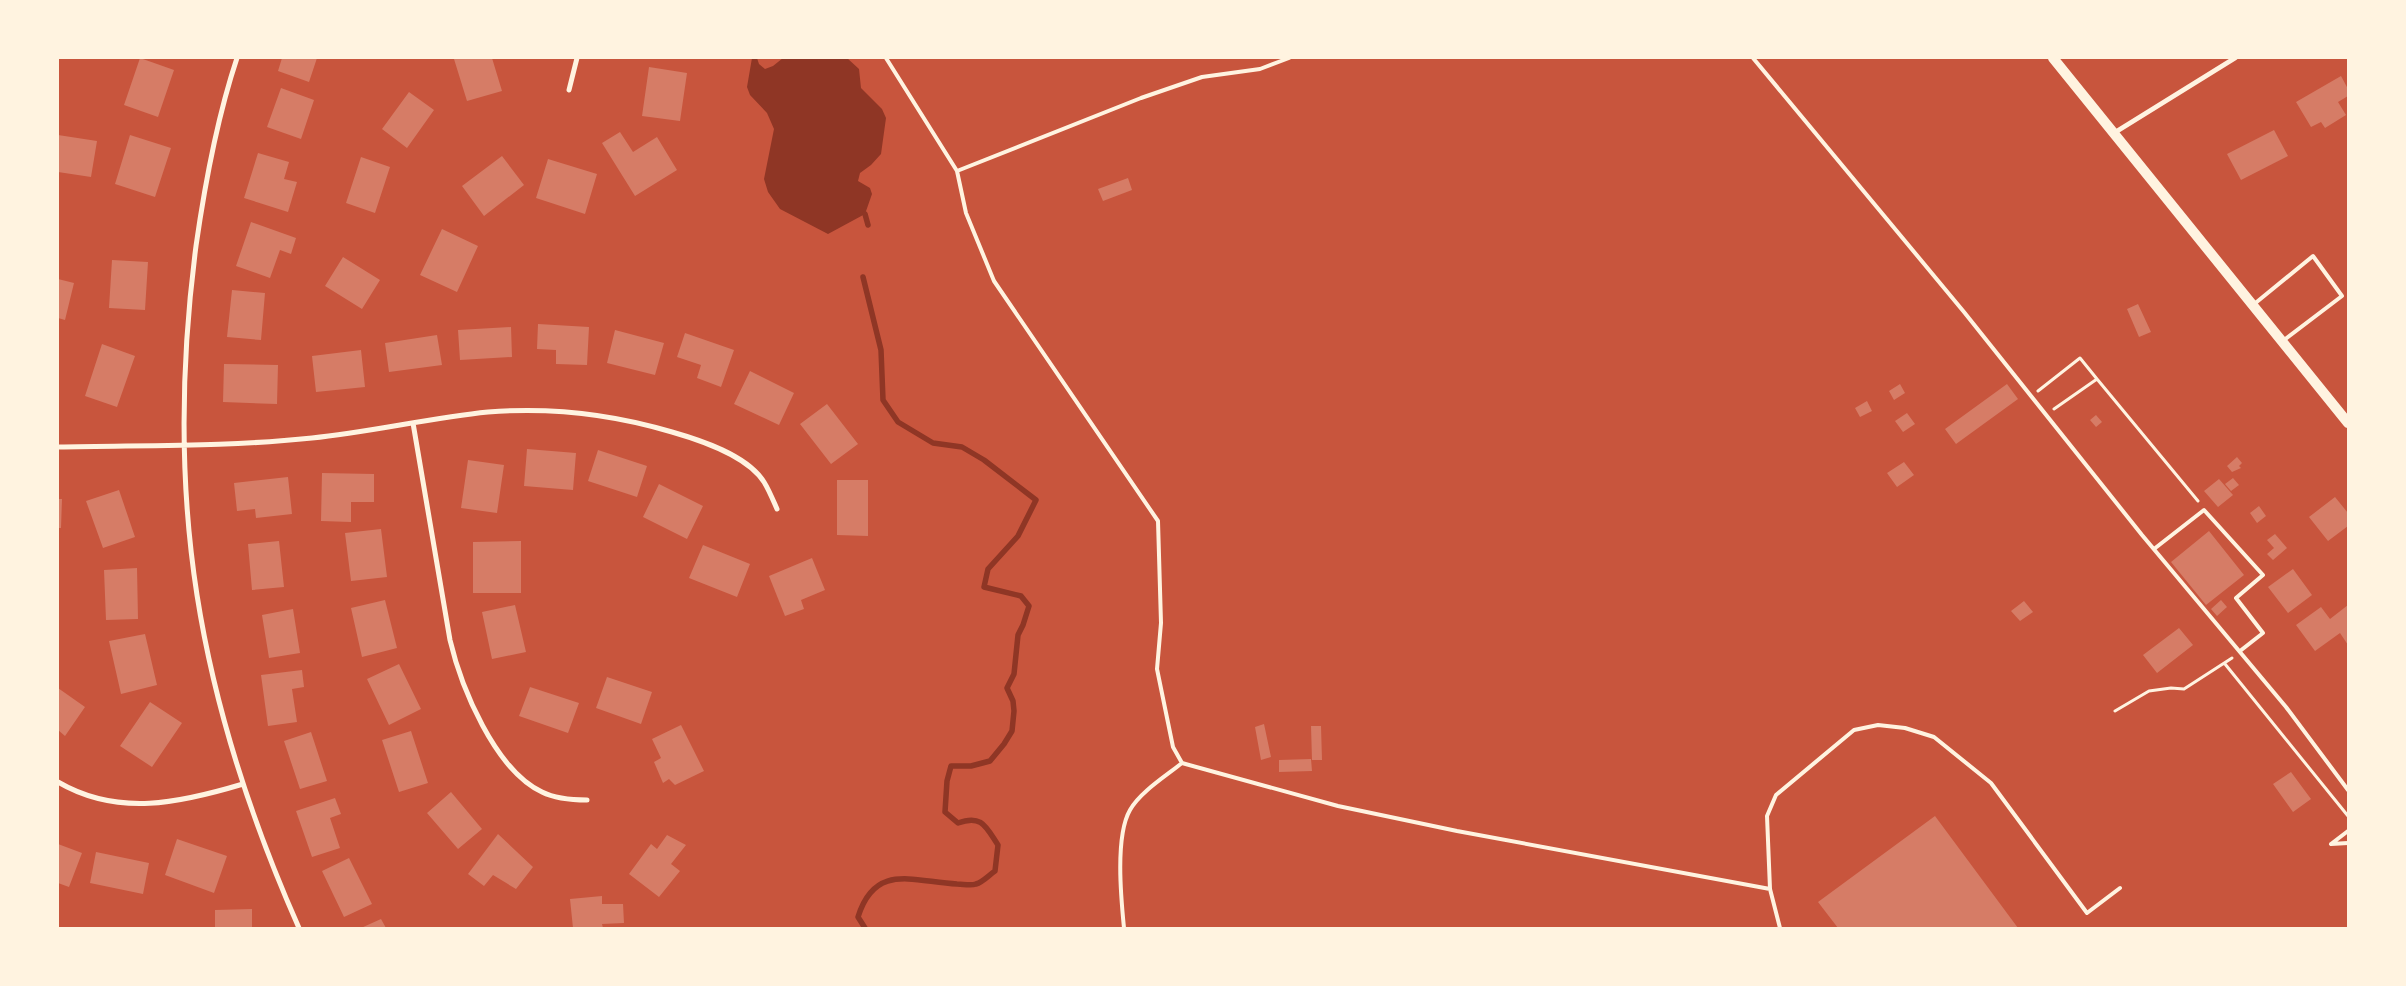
<svg xmlns="http://www.w3.org/2000/svg" width="2406" height="986" font-family="'Asap Condensed',sans-serif">
	<rect width="100%" height="100%" fill="#c8553d"/>
	<path fill="#8f3625" d="M752,58H757L759,64L765,69L773,66L783,58H847L859,69L861,88L882,109L886,118L881,154L871,165L860,173L858,181L870,188L872,194L865,214L828,234L780,209L768,192L764,179L774,129L767,113L750,95L747,87Z"/>
	<g fill="none" stroke-linecap="round" stroke-linejoin="round">
		<path stroke="#8f3625" stroke-width="5.5" d="M865,214L868,225
			M863,277L881,350L883,400L898,422L933,443L962,447L984,460L1036,500L1018,536L988,569L984,587L1021,596L1029,606L1023,625L1018,635L1014,674L1007,688L1013,701L1014,711L1012,731L1004,744L990,761L971,766H951L947,781L945,812L958,823C982,814 986,827 998,845L995,871C989,875 983,882 976,884C971,886 963,884 957,884C914,882 875,862 858,917L865,928"/>
	</g>
	<path fill="#d67c66" d="M140,58L174,70L158,117L124,105Z
		M282,58H317L309,82L278,71Z
		M461,58H492L502,91L467,101L454,59Z
		M649,67L687,73L680,121L642,116Z
		M2341,76L2348,89V96L2338,102L2346,115L2325,128L2321,122L2311,127L2296,102Z
		M281,88L314,100L301,139L267,127Z
		M409,92L434,110L407,148L382,129Z
		M2274,130L2288,156L2241,180L2227,154Z
		M620,132L633,152L657,137L677,170L635,196L602,143Z
		M58,135L97,141L91,177L58,172Z
		M130,135L171,148L155,197L115,184Z
		M258,153L289,162L284,179L297,182L288,212L244,198Z
		M502,156L524,185L484,216L462,186Z
		M361,157L390,167L375,213L346,203Z
		M548,159L597,174L585,214L536,198Z
		M1128,178L1132,190L1103,201L1098,189Z
		M251,222L296,238L291,254L280,250L270,278L236,266Z
		M442,229L478,246L457,292L420,275Z
		M343,257L380,280L362,309L325,286Z
		M112,260L148,262L145,310L109,308Z
		M58,279L74,283L65,320L58,318Z
		M232,290L265,293L261,340L227,337Z
		M2138,304L2151,332L2139,337L2127,309Z
		M538,324L589,327L587,365L556,364V350L537,349Z
		M511,327L512,357L460,360L458,330Z
		M615,330L664,343L655,375L607,363Z
		M685,333L734,350L721,387L697,378L701,365L677,357Z
		M437,335L442,365L389,372L385,343Z
		M102,344L135,356L117,407L85,396Z
		M361,350L365,387L316,392L312,356Z
		M224,364L278,365L277,404L223,402Z
		M750,371L794,393L779,425L734,404Z
		M1900,384L1905,393L1894,400L1889,391Z
		M2007,384L2018,399L1956,444L1945,429Z
		M1867,401L1872,411L1860,417L1855,408Z
		M827,404L858,444L831,464L800,424Z
		M1907,413L1915,424L1903,432L1895,421Z
		M2096,415L2102,422L2096,427L2090,420Z
		M527,449L576,453L573,490L524,486Z
		M598,450L647,466L637,497L588,481Z
		M2237,457L2242,463L2239,466L2241,468L2232,472L2227,466Z
		M468,460L504,465L497,513L461,508Z
		M1904,462L1914,475L1897,487L1887,473Z
		M322,473L374,474V502H351V522L321,521Z
		M288,477L292,514L256,518L255,509L237,511L234,483Z
		M2233,478L2239,485L2231,491L2225,484Z
		M2219,479L2233,495L2218,507L2204,491Z
		M837,480H868V536L837,535Z
		M659,484L703,506L687,539L643,517Z
		M119,490L135,537L103,548L86,501Z
		M2335,497L2348,513V526L2328,541L2309,517Z
		M58,499H62L61,528H58Z
		M2259,506L2266,516L2257,523L2250,513Z
		M381,529L387,577L351,581L345,533Z
		M2209,531L2244,575L2206,605L2171,562Z
		M2275,534L2287,548L2273,560L2267,554L2274,548L2267,540Z
		M279,541L284,587L252,590L248,544Z
		M521,541V593H473V542Z
		M703,545L750,564L737,597L689,578Z
		M812,558L825,590L801,600L804,609L785,616L769,576Z
		M137,568L138,619L106,620L104,570Z
		M2293,569L2312,595L2288,613L2268,587Z
		M385,600L397,648L362,657L351,608Z
		M2221,600L2227,607L2217,616L2211,609Z
		M2024,601L2033,612L2020,621L2011,611Z
		M515,605L526,652L492,659L482,612Z
		M2348,605V645L2340,633L2315,651L2296,625L2321,607L2330,619Z
		M293,609L300,653L269,658L262,615Z
		M2179,628L2193,645L2157,673L2143,655Z
		M145,634L157,685L121,694L109,641Z
		M399,664L421,709L389,725L367,679Z
		M302,670L304,687L292,689L297,722L268,726L261,675Z
		M607,677L652,692L641,724L596,708Z
		M530,687L579,703L568,733L519,716Z
		M58,688L85,707L65,736L58,730Z
		M150,702L182,723L152,767L120,746Z
		M1264,724L1271,757L1261,760L1255,727Z
		M681,725L704,771L675,785L669,779L663,783L654,762L661,758L652,739Z
		M1311,726H1321L1322,760H1312Z
		M411,731L428,783L399,792L382,740Z
		M311,732L327,781L300,789L284,741Z
		M1311,759L1312,771L1279,772V760Z
		M2291,772L2311,799L2293,812L2273,784Z
		M451,792L482,829L458,849L427,813Z
		M335,798L341,814L330,818L340,848L312,857L296,811Z
		M1935,816L2018,928H1838L1818,902Z
		M498,834L533,867L516,889L493,875L484,886L468,874Z
		M667,835L686,845L671,864L680,871L659,897L629,874L651,844L657,849Z
		M177,839L227,856L214,893L165,875Z
		M58,844L82,853L69,887L58,883Z
		M96,852L149,863L143,894L90,883Z
		M349,858L372,904L344,917L322,871Z
		M602,896V904H623L624,923L602,924L603,928H573L570,899Z
		M252,909V928H215V910Z
		M381,919L386,928H361Z"/>
	<g fill="none" stroke-linecap="round" stroke-linejoin="round">
		<path stroke="#fff3e0" stroke-width="3" d="M2038,391L2080,358L2097,379
			M2054,409L2097,379L2198,501
			M2225,664L2348,816
			M2115,711L2149,691L2171,688L2184,689L2232,658"/>
		<path stroke="#fff3e0" stroke-width="4" d="M886,58L957,171L966,213L994,281L1158,521L1161,623L1157,669L1173,747L1182,763L1338,806L1457,831L1770,889
			M1753,58L1964,312L2142,535L2286,707L2348,790
			M957,171L1141,98L1202,77L1260,69L1289,58
			M2253,305L2313,256L2342,296L2284,340
			M2154,549L2204,510L2263,575L2236,598L2263,633L2240,651
			M2331,844L2348,831
			M2331,844L2348,843
			M1124,928C1121,898 1115,836 1130,810C1140,792 1166,776 1182,763
			M1780,928L1770,889L1767,816L1776,795L1854,730L1878,725L1905,728L1934,737L1991,783L2087,913L2120,888"/>
		<path stroke="#fff3e0" stroke-width="5" d="M237,58C217,118 205,183 196,246C181,361 179,480 197,595C215,710 252,822 299,928
			M569,90L577,58
			M2114,133L2235,58
			M413,423L450,640C461,687 495,770 542,792C556,799 571,800 587,800
			M58,447C142,445 228,447 312,438C371,432 429,418 488,412C551,407 612,414 672,432C700,440 747,455 764,482C769,490 773,500 777,509
			M58,782C118,817 180,803 243,784"/>
		<path stroke="#fff3e0" stroke-width="10" d="M2053,58L2348,423"/>
	</g>
	<rect width="2406" height="986" fill="none" stroke="#fff3e0" stroke-width="118"/>
</svg>
